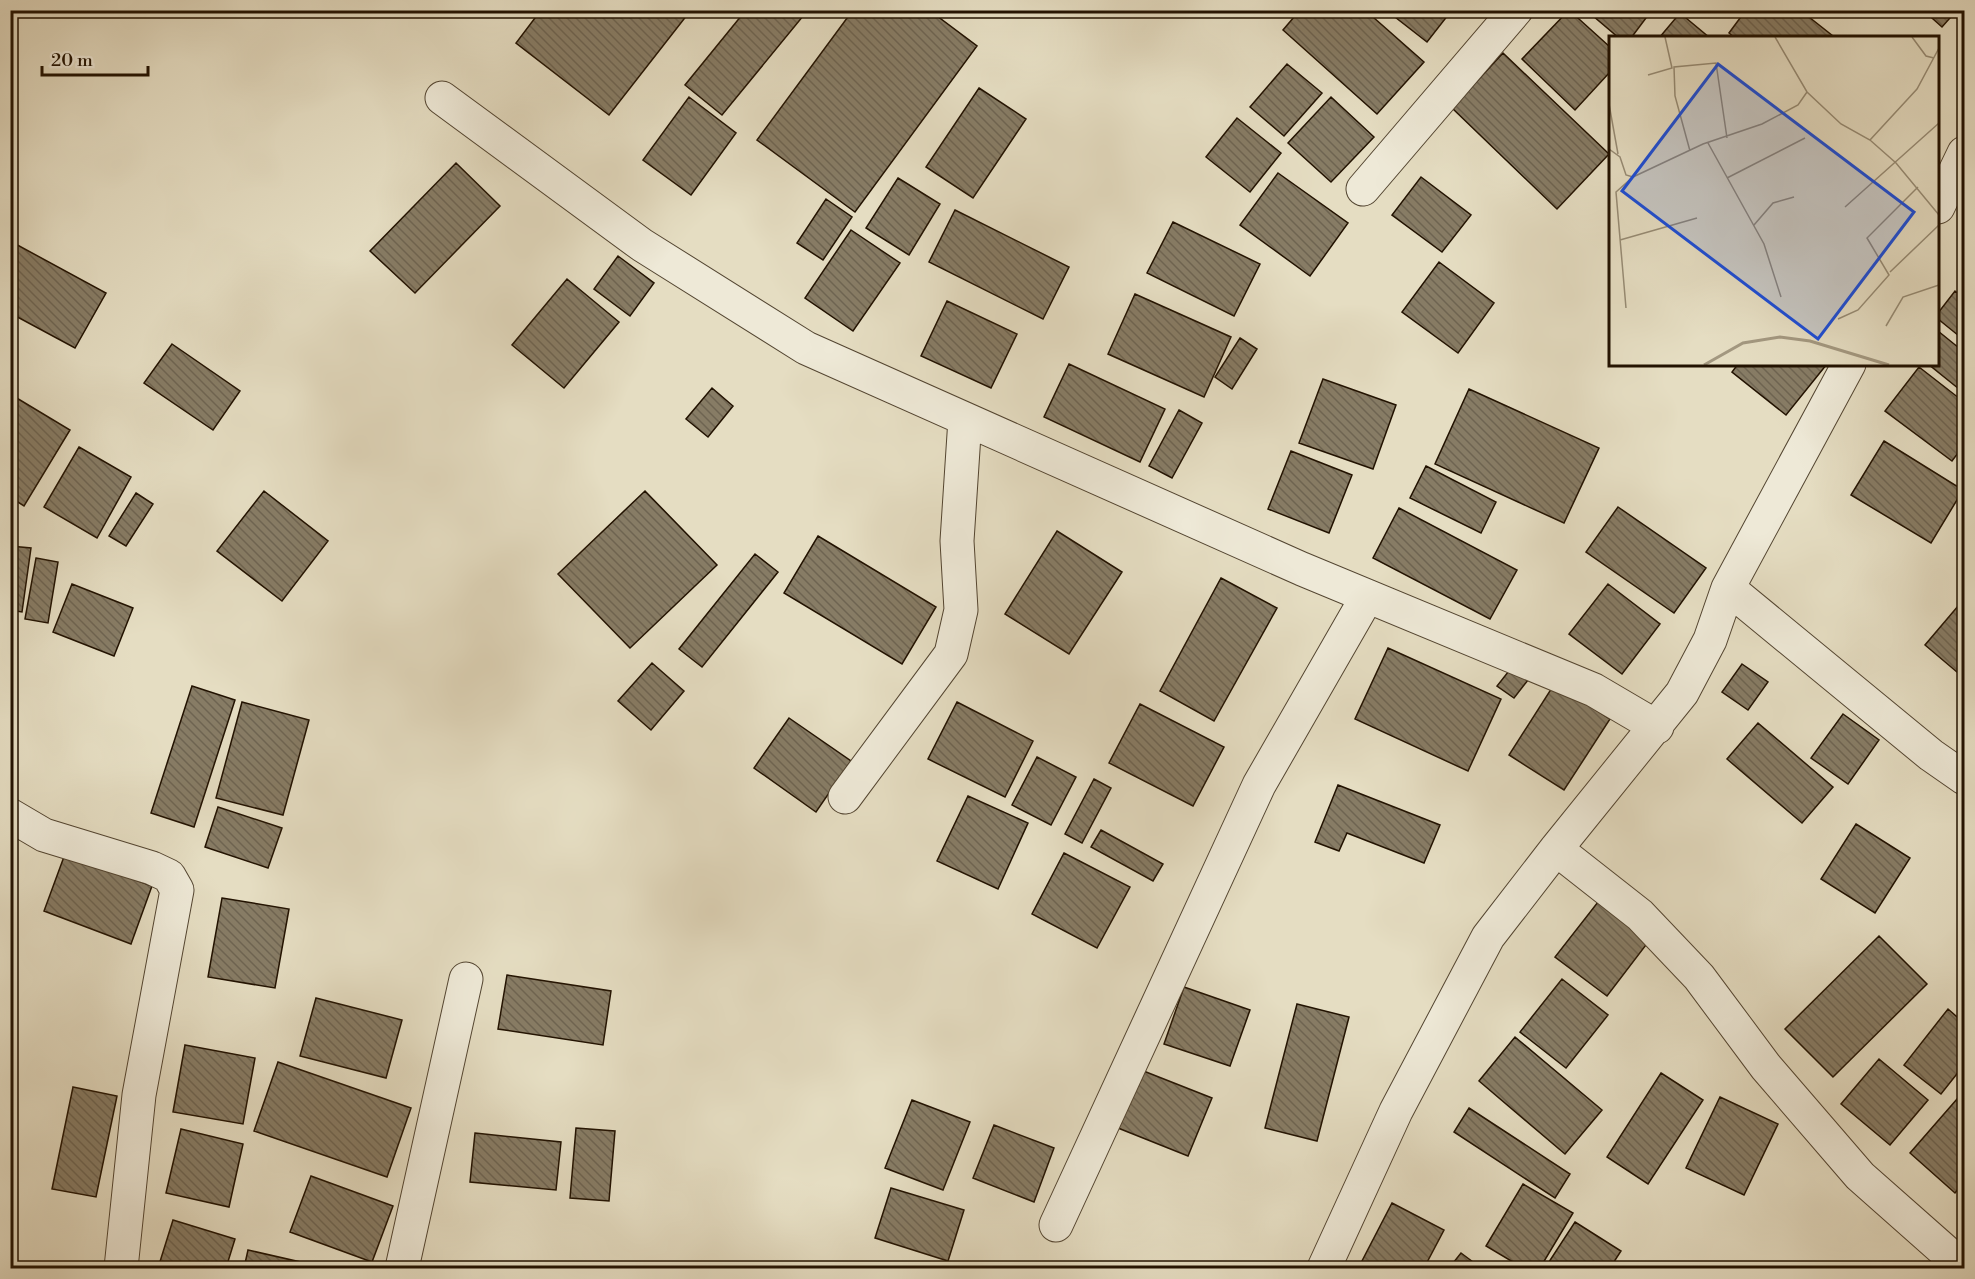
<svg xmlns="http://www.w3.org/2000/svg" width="1975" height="1279" font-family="'Libre Bodoni',serif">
	<defs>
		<pattern id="building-back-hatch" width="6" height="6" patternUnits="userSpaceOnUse" patternTransform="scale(1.5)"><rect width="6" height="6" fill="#877c65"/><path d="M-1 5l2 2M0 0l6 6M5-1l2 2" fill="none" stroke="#6e6451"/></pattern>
	</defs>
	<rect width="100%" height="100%" fill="#e5ddc2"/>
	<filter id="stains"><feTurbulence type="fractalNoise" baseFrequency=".00333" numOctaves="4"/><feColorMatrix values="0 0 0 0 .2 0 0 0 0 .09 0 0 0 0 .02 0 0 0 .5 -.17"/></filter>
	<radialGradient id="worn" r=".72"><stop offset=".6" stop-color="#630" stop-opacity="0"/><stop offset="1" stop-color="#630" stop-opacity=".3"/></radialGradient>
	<path fill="url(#building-back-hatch)" stroke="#221201" stroke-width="1.5" d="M541,10H691L609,115L516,43Z
		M746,10H808L722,115L685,85Z
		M853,10H929L977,46L855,212L757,140Z
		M1300,10H1365L1424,62L1377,114L1283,30Z
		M1386,10H1452L1427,42Z
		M1569,10L1610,47V72L1575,110L1522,59Z
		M1586,10H1652L1631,38H1619Z
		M1746,10H1800L1833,36L1735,38L1729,33Z
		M1923,10H1957L1942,27Z
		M1680,13L1710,38H1659Z
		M1503,53L1609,154L1557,209L1452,108Z
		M1287,64L1322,93L1284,136L1250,107Z
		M979,88L1026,119L973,198L926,167Z
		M689,97L736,133L691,195L643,160Z
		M1331,97L1374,137L1331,182L1288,143Z
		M1237,118L1281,153L1250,192L1206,157Z
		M456,163L500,206L415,293L370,251Z
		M1278,173L1348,223L1310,276L1240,225Z
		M1421,177L1471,215L1442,252L1392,215Z
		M898,178L940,204L909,255L866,228Z
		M826,199L852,217L823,260L797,243Z
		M955,210L1069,267L1043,319L929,262Z
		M1173,222L1260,264L1234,316L1147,273Z
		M851,230L900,263L853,331L805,298Z
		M10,241L106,293L75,348L10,313Z
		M618,256L654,283L630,316L594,289Z
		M1439,262L1494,303L1458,353L1402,312Z
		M567,279L619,322L564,388L512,345Z
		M1955,291L1964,298V340L1938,319V313Z
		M1135,294L1231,337L1204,397L1108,354Z
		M947,301L1017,334L991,388L921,356Z
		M1938,331L1964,352V393L1928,364H1938Z
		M1240,338L1257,349L1232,389L1215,377Z
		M172,344L240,391L213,430L144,383Z
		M1069,364L1165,409L1140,462L1044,417Z
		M1738,364H1827L1786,415L1732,372Z
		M1919,367L1964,402V445L1952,461L1885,411Z
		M1323,379L1396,405L1373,469L1299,443Z
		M712,388L733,406L708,437L686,419Z
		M1469,389L1599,448L1564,523L1435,464Z
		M10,394L70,430L24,506L10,497Z
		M1179,410L1202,423L1172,478L1149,466Z
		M1884,441L1963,490L1931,543L1851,495Z
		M79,447L131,477L97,538L44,507Z
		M1291,451L1352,475L1329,533L1268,509Z
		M1426,466L1496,502L1481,533L1410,498Z
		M264,491L328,541L282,601L217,551Z
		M645,491L717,565L630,648L558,574Z
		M136,493L153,504L126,546L109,536Z
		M1618,507L1706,568L1674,613L1586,552Z
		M1399,508L1517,570L1490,619L1373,558Z
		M1057,531L1122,572L1069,654L1005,614Z
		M818,536L936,607L902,664L784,593Z
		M10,546L31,548L22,612L10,610Z
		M755,554L778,572L702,667L679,649Z
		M36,558L58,562L48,623L25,619Z
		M1221,578L1277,608L1214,721L1160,691Z
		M72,584L133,608L114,656L53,632Z
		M1608,584L1660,624L1622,674L1569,634Z
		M1964,599V678L1925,645Z
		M1388,648L1501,699L1468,771L1355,719Z
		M652,663L684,691L651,730L618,701Z
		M1742,664L1768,682L1748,710L1722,692Z
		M1512,667L1528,680L1514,698L1497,686Z
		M1555,683L1610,719L1564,790L1509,755Z
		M192,686L235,700L194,827L151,813Z
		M242,702L309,720L283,815L216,798Z
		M957,702L1033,741L1005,797L928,759Z
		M1140,704L1224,747L1193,806L1109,763Z
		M1843,714L1879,740L1848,784L1811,758Z
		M789,718L851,761L816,812L754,768Z
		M1758,723L1833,787L1802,823L1727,759Z
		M1037,757L1076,777L1051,825L1012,805Z
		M1094,779L1111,788L1082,843L1065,834Z
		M1338,785L1440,825L1424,863L1347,833L1339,851L1315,842Z
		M968,796L1028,823L998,889L937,861Z
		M218,807L282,828L268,868L205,847Z
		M1856,824L1910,858L1875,913L1821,879Z
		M1101,830L1163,864L1153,881L1091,847Z
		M1064,853L1130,887L1097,948L1032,914Z
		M65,854L152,886L131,944L44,911Z
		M222,898L289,909L275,988L208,977Z
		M1598,902L1649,941L1607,996L1555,957Z
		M1879,936L1927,984L1833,1077L1785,1029Z
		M507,975L611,991L603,1045L498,1029Z
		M1562,979L1608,1015L1566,1068L1520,1032Z
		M1184,987L1250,1010L1230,1066L1164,1044Z
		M316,998L402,1020L386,1078L300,1056Z
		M1297,1004L1349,1017L1317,1141L1265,1128Z
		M1948,1009L1964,1023V1065L1941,1094L1904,1065Z
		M1515,1037L1602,1110L1565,1154L1479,1081Z
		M185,1045L255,1058L243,1124L173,1112Z
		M1879,1059L1928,1100L1890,1145L1841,1104Z
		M278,1062L411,1108L387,1177L254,1131Z
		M1141,1070L1212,1098L1188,1156L1118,1128Z
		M1661,1073L1703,1100L1648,1184L1607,1157Z
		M73,1087L117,1096L96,1197L52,1189Z
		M1964,1091V1182L1955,1193L1910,1153Z
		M1720,1097L1778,1124L1744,1195L1686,1168Z
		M912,1100L970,1122L943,1190L885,1168Z
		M1469,1108L1570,1174L1555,1198L1454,1132Z
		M994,1125L1054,1148L1034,1202L973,1178Z
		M576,1128L615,1131L609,1201L570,1198Z
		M181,1129L243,1144L229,1207L166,1193Z
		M475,1133L561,1142L556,1190L470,1182Z
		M311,1176L393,1206L372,1262L290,1232Z
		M1523,1184L1573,1213L1540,1268H1523L1486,1246Z
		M891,1188L964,1210L948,1261L875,1238Z
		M1392,1203L1444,1230L1424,1268H1377L1362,1261Z
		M173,1220L235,1239L226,1268H158Z
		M1575,1222L1621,1251L1610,1268H1545Z
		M248,1250L327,1268H244Z
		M1461,1253L1481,1268H1449Z"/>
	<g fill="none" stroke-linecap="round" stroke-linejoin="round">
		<g stroke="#534531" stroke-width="35">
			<path id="minor" d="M442,98L642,245L806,348L1302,569L1594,690L1657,727
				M1363,189L1516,10
				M1938,207L1964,153
				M1728,588L1931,755L1964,778
				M845,797L951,654L961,610L957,541L965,419
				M10,815L44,835L152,868L169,876L177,890L139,1095L121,1268
				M1556,849L1640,915L1699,977L1766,1067L1860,1176L1964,1268
				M1056,1225L1259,785L1367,597
				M402,1268L466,979
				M1324,1268L1396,1111L1488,937L1556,849L1682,693L1710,640L1728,588L1849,364"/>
		</g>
		<use href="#minor" stroke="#eee9d7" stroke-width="33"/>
	</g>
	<g transform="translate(1609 36)">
		<rect width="330" height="330" fill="#e5ddc2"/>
		<path fill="none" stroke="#a39880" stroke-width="3" d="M95,329L134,307L171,301L201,305L280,329"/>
		<path fill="none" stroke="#978c75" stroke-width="1.5" d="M166,1L198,56L232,88L261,104L287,127L330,179M303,1L317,20L325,22M39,39L63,32L56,1M0,68L9,118M261,104L308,53L330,12M99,107L155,208L172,261M0,113L11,121L17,139L24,141M81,115L66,60L65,31L107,27L118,102M118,142L196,102M236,171L330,87M145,189L164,167L185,161M11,204L88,182M281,236L330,189M17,272L7,156L24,141L94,108L153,88L189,69L198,56M229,283L249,274L280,239L258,202L309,151M277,290L294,261L330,249"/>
		<path fill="#1d4ed8" fill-opacity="0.15" stroke="#1d4ed8" stroke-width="3" d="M109,28L305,176L209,303L13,155Z"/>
		<rect width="330" height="330" fill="none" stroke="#221201" stroke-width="3"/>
	</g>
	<rect width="1975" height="1279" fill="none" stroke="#e5ddc2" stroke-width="36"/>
	<rect x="12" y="12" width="1951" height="1255" fill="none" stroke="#221201" stroke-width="3"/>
	<rect x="18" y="18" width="1939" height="1243" fill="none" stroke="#221201" stroke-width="1.5"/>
	<path d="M42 66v9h106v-9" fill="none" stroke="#221201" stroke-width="3"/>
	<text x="51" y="66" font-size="18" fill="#221201" stroke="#eee9d7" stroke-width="4.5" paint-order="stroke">20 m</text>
	<rect width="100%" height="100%" filter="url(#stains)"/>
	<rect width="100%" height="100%" fill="url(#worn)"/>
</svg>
